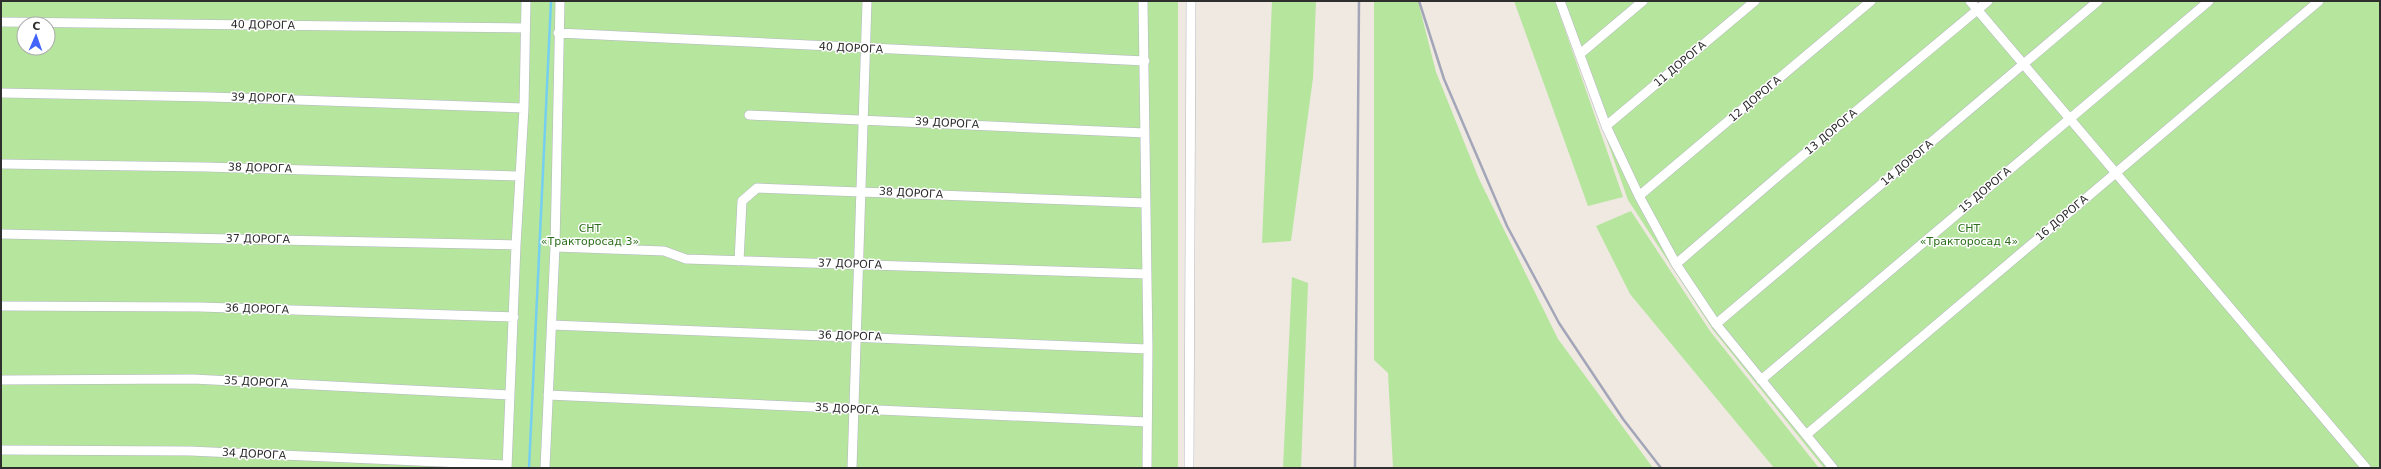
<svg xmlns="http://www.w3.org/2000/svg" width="2381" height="469" font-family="'DejaVu Sans',sans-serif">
	<rect width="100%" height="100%" fill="#efe9e1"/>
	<path fill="#b6e59e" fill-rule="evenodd" d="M1,1H1178V468H1ZM24,24H48V48H24Z
		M1272,1H1316L1313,78L1291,241L1262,243Z
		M1374,1H1418L1436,72L1479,179L1558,339L1653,468H1393L1388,373L1374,360Z
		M1514,1H1555L1623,197L1588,206Z
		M1558,1H2380V468H1824L1713,330L1628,200Z
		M1631,211L1710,331L1819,468H1774L1630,294L1596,226Z
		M1292,277L1308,283L1301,468H1283Z"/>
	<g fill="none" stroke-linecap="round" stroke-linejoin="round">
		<path stroke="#75cff0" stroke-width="2.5" d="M529,468L551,1"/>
		<g stroke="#b4b7c1" stroke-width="10">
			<path id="street" d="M1143,1L1148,349L1147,468
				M1560,1L1606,126L1639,196L1676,264L1716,324L1833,468
				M1970,1L2366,468
				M1,22L525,28
				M558,33L1145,61
				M1580,54L1643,1
				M1,93L210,97L524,108
				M749,115L1145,133
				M1606,126L1755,1
				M1,164L205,167L520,176
				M1639,196L1871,1
				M1,234L516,245
				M555,247L664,251L686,259L1146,274
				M739,261L742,201L757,188L1145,203
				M1676,264L1783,172L1988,1
				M1,306L199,307L514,317
				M1716,324L2098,1
				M552,325L1148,349
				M1,380L193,379L510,395
				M1761,380L2209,1
				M548,395L1147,422
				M1806,435L2319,1
				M1,450L190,451L507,465
				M507,468L516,245L524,108L526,1
				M545,468L555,247L560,1
				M852,468L867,1
				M1189,468L1191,1"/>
		</g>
		<use href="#street" stroke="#fff" stroke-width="9"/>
		<path stroke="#a3a6b8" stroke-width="2.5" d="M1419,1L1444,79L1507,226L1559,323L1623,419L1661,468
			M1355,468L1359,1"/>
	</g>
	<g text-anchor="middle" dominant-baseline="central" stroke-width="3" stroke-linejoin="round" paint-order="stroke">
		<g font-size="11" fill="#2e2e2e" stroke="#fff">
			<text transform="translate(263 25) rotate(1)">40 ДОРОГА</text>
			<text transform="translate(851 48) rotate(3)">40 ДОРОГА</text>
			<text transform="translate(1680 64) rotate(-40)">11 ДОРОГА</text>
			<text transform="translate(263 98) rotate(2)">39 ДОРОГА</text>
			<text transform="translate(1755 99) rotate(-40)">12 ДОРОГА</text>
			<text transform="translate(947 123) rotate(3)">39 ДОРОГА</text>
			<text transform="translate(1831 132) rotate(-40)">13 ДОРОГА</text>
			<text transform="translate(1907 163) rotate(-40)">14 ДОРОГА</text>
			<text transform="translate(260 168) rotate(2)">38 ДОРОГА</text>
			<text transform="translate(1985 190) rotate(-40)">15 ДОРОГА</text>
			<text transform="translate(911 193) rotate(3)">38 ДОРОГА</text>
			<text transform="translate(2062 218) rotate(-40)">16 ДОРОГА</text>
			<text transform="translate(258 239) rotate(1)">37 ДОРОГА</text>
			<text transform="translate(850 264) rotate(2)">37 ДОРОГА</text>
			<text transform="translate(257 309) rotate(2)">36 ДОРОГА</text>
			<text transform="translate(850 336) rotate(2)">36 ДОРОГА</text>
			<text transform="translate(256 382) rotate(3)">35 ДОРОГА</text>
			<text transform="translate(847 409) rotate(3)">35 ДОРОГА</text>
			<text transform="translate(254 454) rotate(3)">34 ДОРОГА</text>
		</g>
		<g font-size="11" fill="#2c6e1b" stroke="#fff">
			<text x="590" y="228">СНТ<tspan x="590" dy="13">«Тракторосад 3»</tspan></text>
			<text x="1969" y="228">СНТ<tspan x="1969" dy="13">«Тракторосад 4»</tspan></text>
		</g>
	</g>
	<rect width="2381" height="469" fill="none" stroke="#2e2e2e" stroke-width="4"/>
	<g transform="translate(36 36) rotate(2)"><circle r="19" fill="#ffffff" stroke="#ababab"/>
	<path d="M0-3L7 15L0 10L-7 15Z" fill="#4264fb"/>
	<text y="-6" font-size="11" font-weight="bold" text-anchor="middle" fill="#2e2e2e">С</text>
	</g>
</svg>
